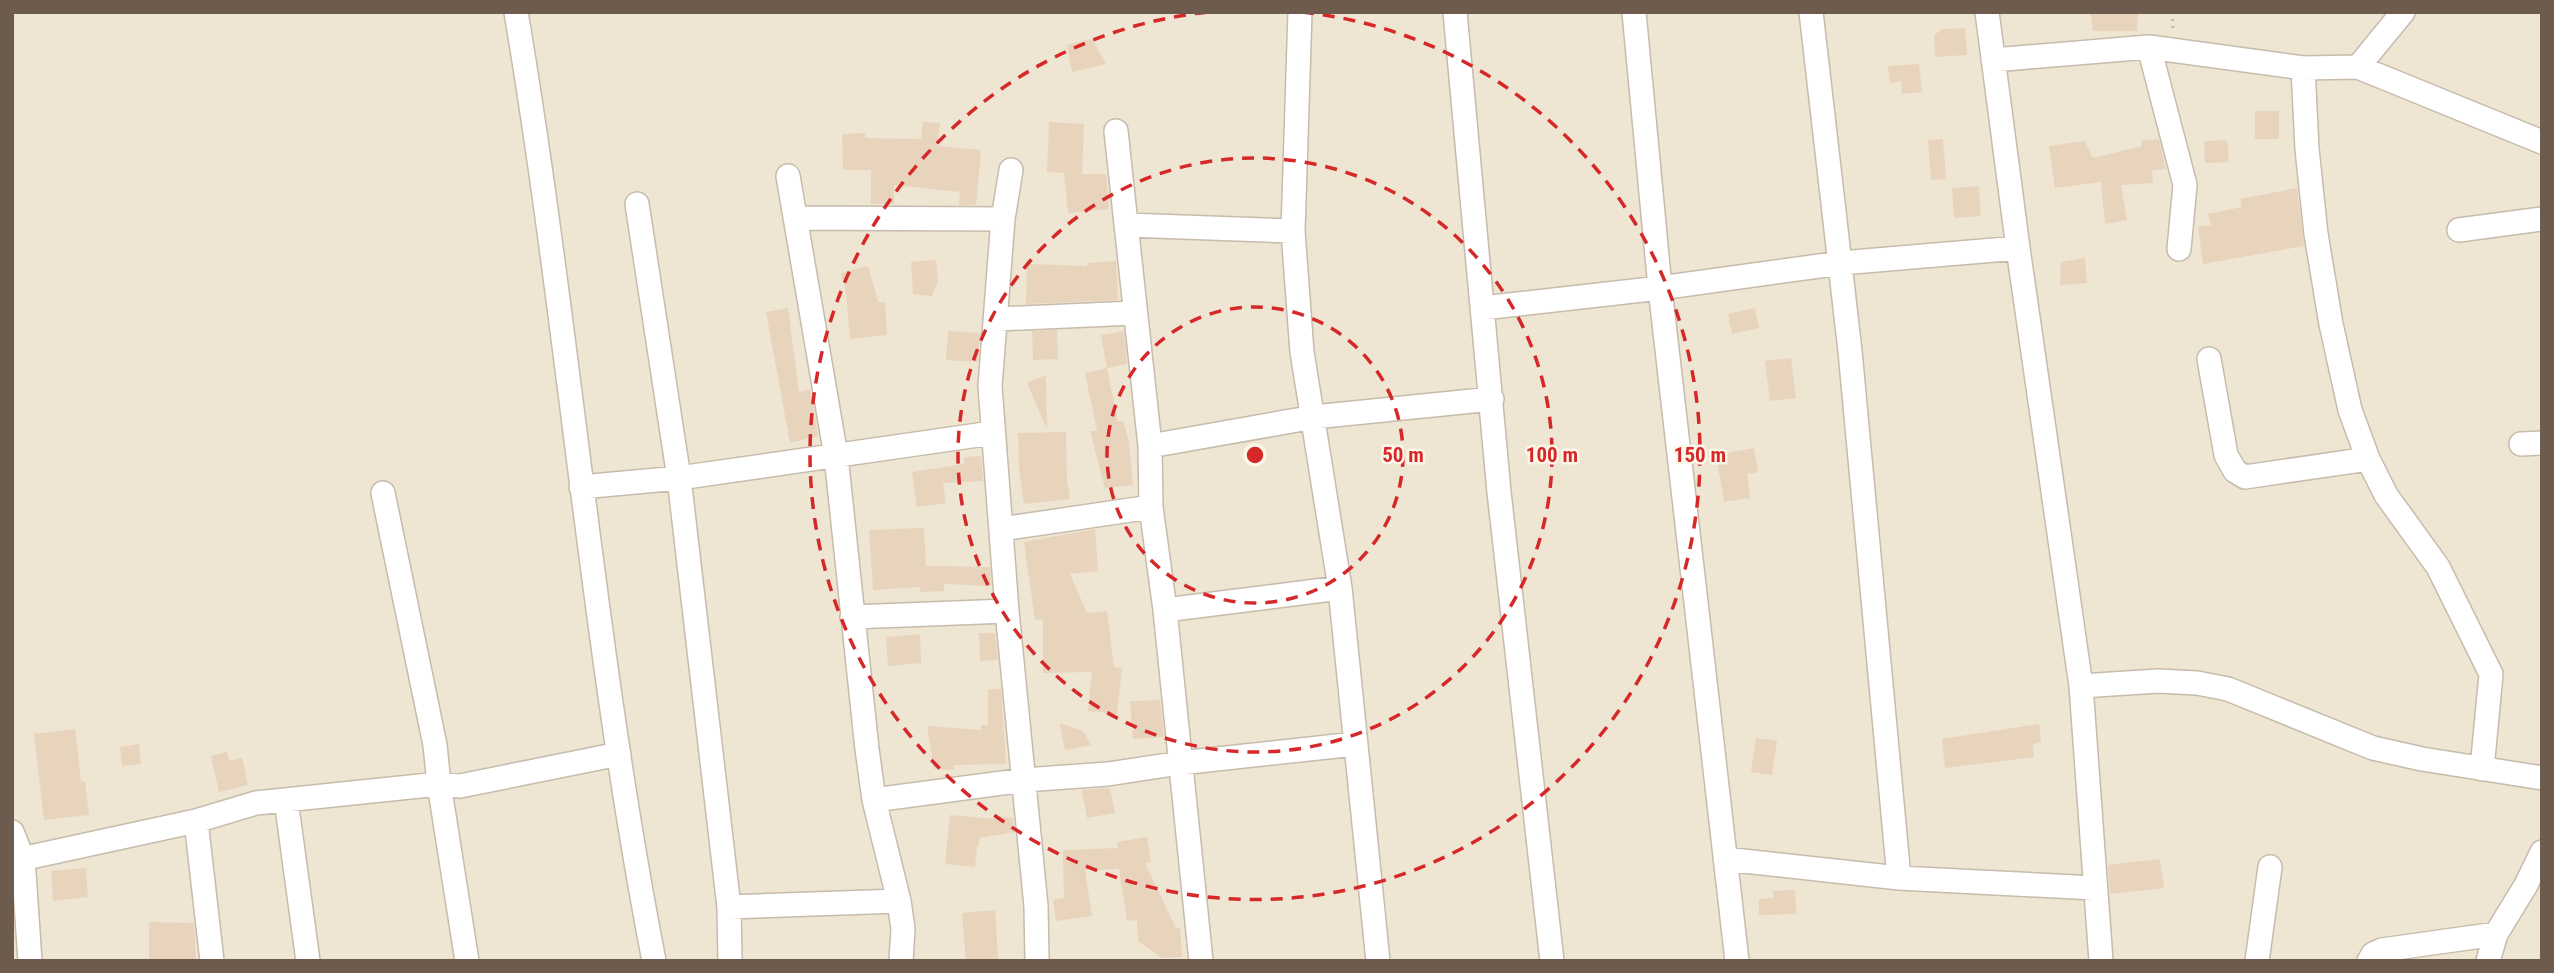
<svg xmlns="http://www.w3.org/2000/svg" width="2554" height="973" font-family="'Roboto Condensed',sans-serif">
	<rect width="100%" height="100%" fill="#f8f3e3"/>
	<path fill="#efe5d3" d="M12,12H2542V961H12Z"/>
	<path fill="#e8d3bd" d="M2090,12H2138L2137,31H2093Z
		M1965,28L1967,55L1935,57L1934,35L1943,29Z
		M1092,39L1106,64L1072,72L1067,45Z
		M1919,64L1922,92L1902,94L1901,81L1890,83L1888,66Z
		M2255,111H2279V139H2255Z
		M923,122L940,123L937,146L981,150L976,205H959L960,192L894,185V204H871V170H843L842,134L865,133V138L921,139Z
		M1049,122L1084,124L1082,174H1106L1109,209L1068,213L1064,173L1047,172Z
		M1943,139L1946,179L1931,180L1928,140Z
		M2159,139L2166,169L2152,170L2153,183L2121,185L2127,220L2105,224L2101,182L2055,188L2049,146L2085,141L2093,158L2142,146L2141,141Z
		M2227,140L2229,162L2205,163L2204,141Z
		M1979,186L1981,216L1954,218L1952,188Z
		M2297,188L2304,246L2203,264L2198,227L2211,225L2208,214L2242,207L2240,199Z
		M2085,258L2087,283L2060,285L2061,262Z
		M936,260L938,281L932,296L913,294L911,262Z
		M1116,261L1118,300L1026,304L1027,264L1087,266V263Z
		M868,266L878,302H885L887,335L850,339L846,292L841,273Z
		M788,308L799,392L810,389L818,436L790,443L766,312Z
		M1755,308L1759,328L1732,334L1728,314Z
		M1057,330L1058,359L1033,360L1032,331Z
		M948,331L980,333L978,362L946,360Z
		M1124,331L1127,364L1107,368L1101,335Z
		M1791,358L1796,398L1770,401L1765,361Z
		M1107,368L1118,422L1123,421L1129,442L1133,485L1105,488L1090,431H1097L1085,373Z
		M1046,375L1047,427H1046L1027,383Z
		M1066,432L1067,480L1070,499L1024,504L1019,467L1018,433Z
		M1754,448L1758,472L1747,474L1750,498L1724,502L1716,455Z
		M981,456L983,481L943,483L946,503L917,507L912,472L964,464V457Z
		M924,528L926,566L990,567L991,586L944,584V591L920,592V587L873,590L869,530Z
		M1095,529L1098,571L1070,574L1087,613L1107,611L1114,667L1122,668L1117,714L1088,711L1092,672L1043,673V619L1035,620L1024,542Z
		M979,633H995L998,660L980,661Z
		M920,634L921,663L888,666L886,637Z
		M988,689H1001L1006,764L954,765V770L934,769L927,726L981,730V725H988Z
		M1160,700L1164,737L1133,739L1130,701Z
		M1060,723L1083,731L1091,745L1065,750Z
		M2039,724L2041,741L2033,745L2034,757L1945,768L1942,739Z
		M75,729L81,781H85L89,815L44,820L34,734Z
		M1756,738L1777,741L1772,775L1751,772Z
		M139,744L141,764L122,766L120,747Z
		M227,752L229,761L242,758L248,785L219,792L211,756Z
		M1110,788L1115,813L1087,818L1082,790Z
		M950,815L996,819L997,816L1013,818L1015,832L979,838V847L977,846L975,867L945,864Z
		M1147,837L1151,862L1145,863L1176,928H1180L1182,957L1162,958L1138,941L1137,920L1127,921L1119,869L1085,870L1092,916L1056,921L1053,900L1064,898L1063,850L1118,848L1117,842Z
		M2160,859L2164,888L2110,894L2108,865Z
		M86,868L88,897L53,901L51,871Z
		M1795,890L1796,914L1759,915V899L1774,898L1773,891Z
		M995,910L998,959L966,961L962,913Z
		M149,922L194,923L196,961H149Z"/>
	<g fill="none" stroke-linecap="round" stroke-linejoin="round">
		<g stroke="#c7bbac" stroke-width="26">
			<path id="street" d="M516,12C569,327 593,647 654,961
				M1300,12L1293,231L1302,352L1340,588L1378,961
				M1455,12L1499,492L1552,961
				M1634,12L1660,288L1737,961
				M1811,12L1850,351L1899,878
				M1987,12L2018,248L2081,686L2101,961
				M2149,47L2185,185L2179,249
				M1993,60L2149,47L2303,68L2358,67L2542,142
				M2358,67L2403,12
				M2303,68L2307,149L2316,234L2331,324L2350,410L2368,459L2386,495L2438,567L2491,674L2482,769
				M1116,131L1150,446L1151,507L1165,610L1201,961
				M1011,170L1003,219L990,386L1007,611L1036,906L1037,961
				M788,176L836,456L867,749L874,800L899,901L903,929L901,961
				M637,204L679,478L729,907L730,961
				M795,218L1003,219
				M1127,225L1293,231
				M2459,230L2542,219
				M1483,308L1660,288L1841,263L2018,248
				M997,319L1134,313
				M2209,359L2226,455L2235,471L2245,477L2368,459
				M2521,444L2542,443
				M1150,446L1314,417L1492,399
				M581,487L679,478L992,433
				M383,493L435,745L439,784L467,961
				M1001,529L1151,507
				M1165,610L1340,588
				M852,617L1007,611
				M2081,686L2158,681L2197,683L2228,689L2373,748L2422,759L2542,778
				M286,800L308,961
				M874,800L1024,780L1108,774L1180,763L1355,744
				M196,821L212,961
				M12,832L23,859L30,961
				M1725,859L1899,878L2095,888
				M12,861L196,821L256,803L439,784L460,786L619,754
				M729,907L899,901
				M2257,961L2270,867
				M2369,961L2373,954L2382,950L2496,934
				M2488,961L2496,934L2526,885L2542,852"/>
		</g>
		<path stroke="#ceb9a3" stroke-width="3.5" stroke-dasharray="2 5" stroke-linecap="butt" d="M2172,12L2173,31"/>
		<use href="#street" stroke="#fff" stroke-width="23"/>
	</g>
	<g fill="none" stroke="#d62828" stroke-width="3.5" stroke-dasharray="12 9">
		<circle cx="1255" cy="455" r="148"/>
		<circle cx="1255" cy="455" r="297"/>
		<path d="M1302 12A445 445 0 1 1 1208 12"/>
	</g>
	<circle cx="1255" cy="455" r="10" fill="#d62828" stroke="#fcf7e9" stroke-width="3.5"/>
	<g font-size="21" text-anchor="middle" font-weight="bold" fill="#d62828" stroke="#fcf7e9" stroke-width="5" stroke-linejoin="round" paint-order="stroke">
		<text x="1403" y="462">50 m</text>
		<text x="1552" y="462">100 m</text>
		<text x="1700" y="462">150 m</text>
	</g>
	<rect width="2554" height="973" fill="none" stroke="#6d5c4d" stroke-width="28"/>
</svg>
